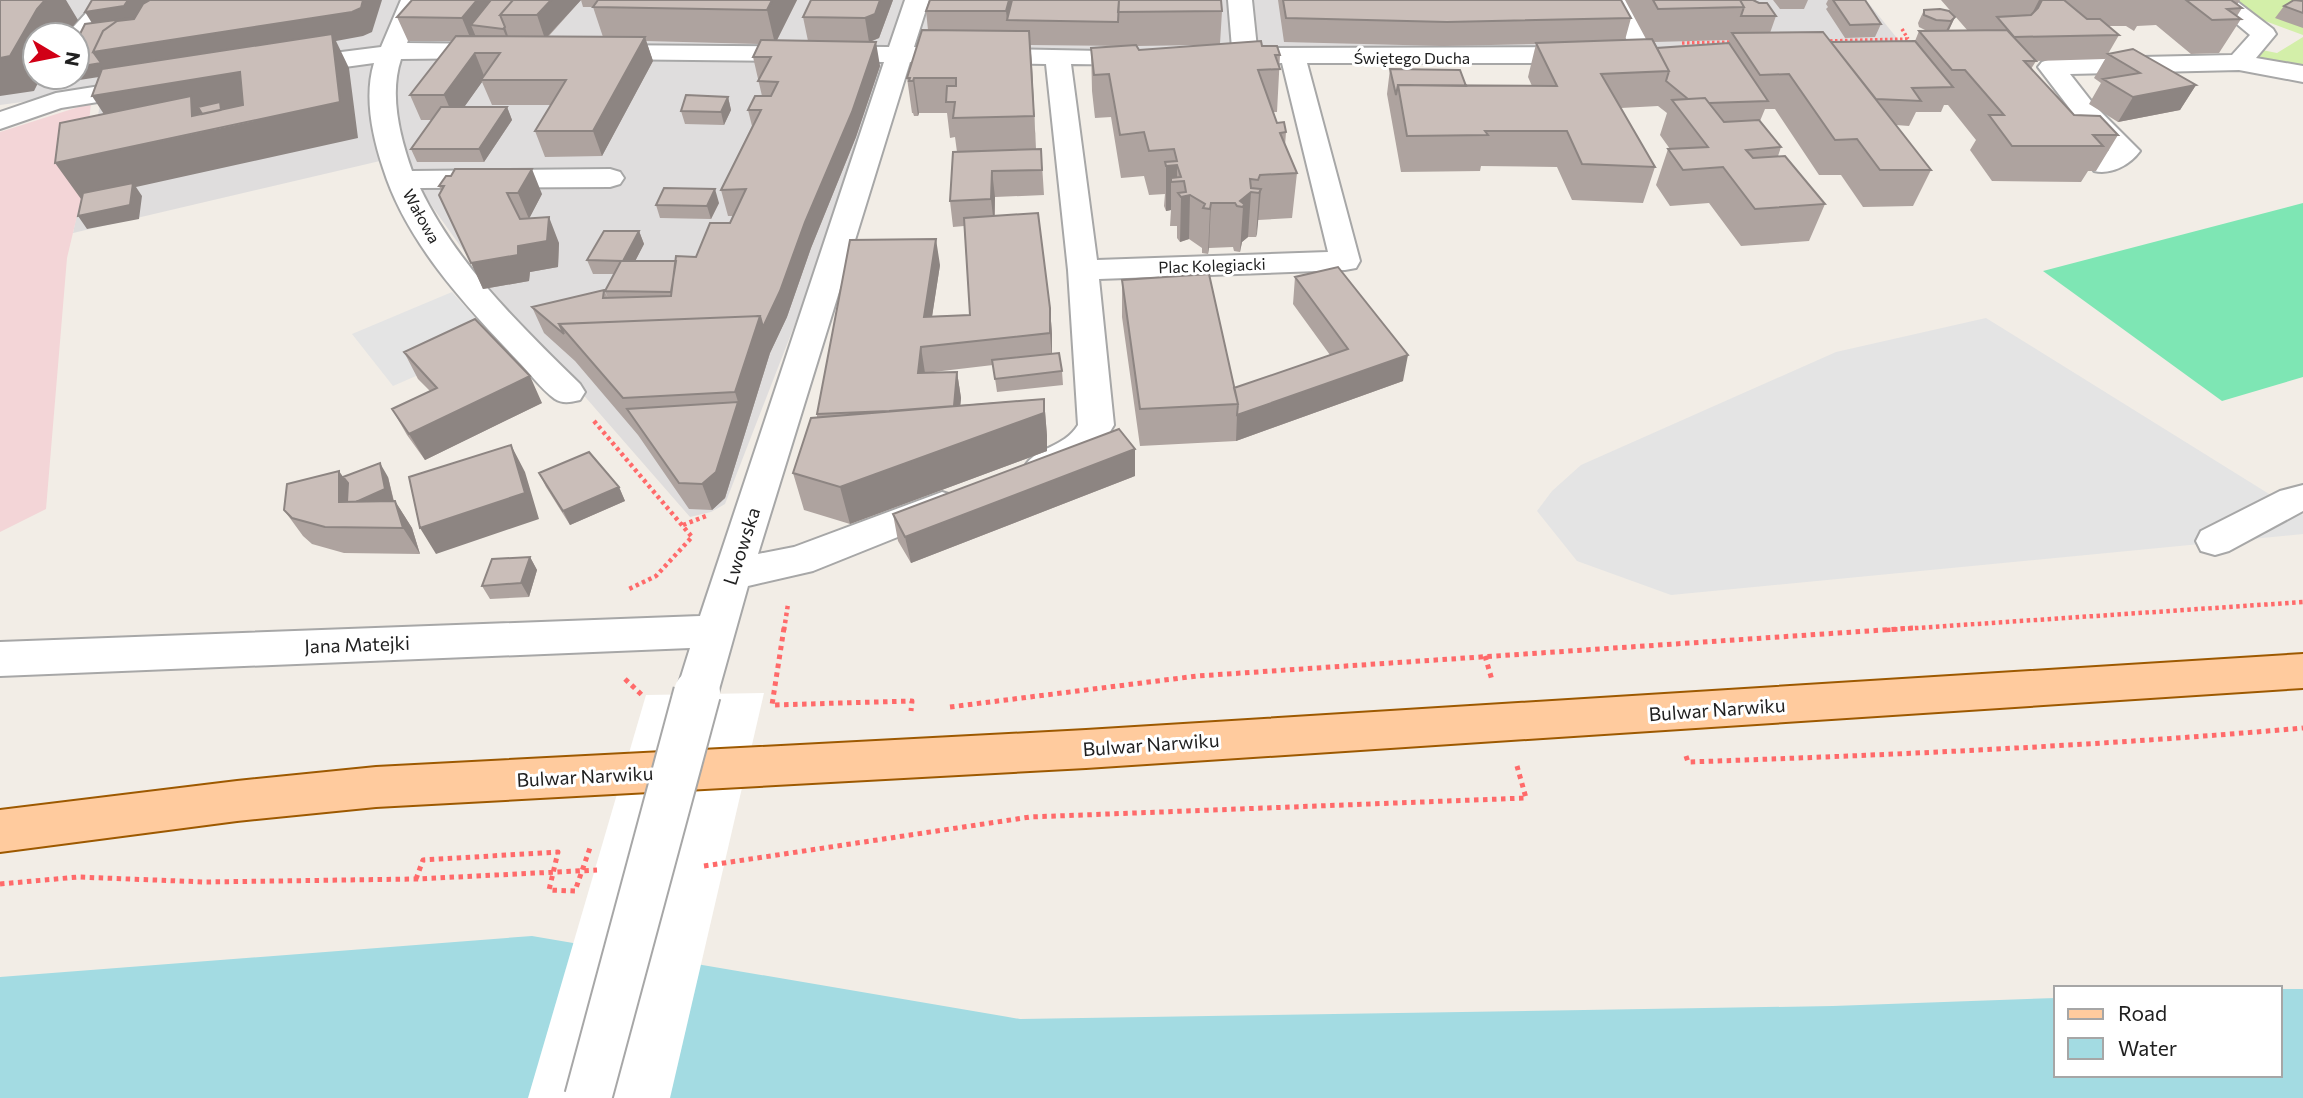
<svg xmlns="http://www.w3.org/2000/svg" width="2303" height="1098" font-family="Commissioner,sans-serif">
	<rect width="100%" height="100%" fill="#f2ede6"/>
	<path fill="#dfdddd" fill-rule="evenodd" d="M0,0H1866L1905,48L899,56L725,504L711,512L690,517L490,288L397,157L73,233L103,91L0,105ZM35,35H77V77H35Z"/>
	<path fill="#f3d5d7" d="M91,103L81,199L67,258L46,509L0,532V132Z"/>
	<path fill="#d3efa9" d="M2226,0H2303V35L2241,12Z
		M2303,37V68L2258,61L2257,57L2262,50L2277,53Z"/>
	<path fill="#7ee6b4" d="M2303,203V377L2222,401L2043,271Z"/>
	<path fill="#e4e4e4" d="M452,292L496,341L393,386L352,334Z
		M1986,318L2303,515V534L1671,595L1577,561L1537,511L1552,491L1581,465L1836,352Z"/>
	<path fill="#a3dbe2" d="M532,936L1020,1019L1833,1006L2056,998V1075H2280V989H2303V1098H0V977Z"/>
	<path fill="#fff" d="M764,693L670,1098H528L646,695Z"/>
	<g fill="none" stroke-linecap="round" stroke-linejoin="round">
		<g stroke="#a7a7a7" stroke-width="4">
			<path id="minor" d="M98,0H123L86,42L77,44V35H66Z
				M401,0H425L407,43L498,44L507,46L510,51L507,56L498,58L401,59C389,95 400,137 412,171L610,169L620,172L624,178L620,184L610,187L420,188C457,265 520,325 580,384L585,392L580,400C571,402 563,404 555,399C541,389 529,372 517,360C465,305 406,242 383,168C372,135 364,96 374,63L294,74L285,71L281,66L285,61L294,58L381,47Z
				M905,0H929L914,47L1151,52L1155,57L1151,62L1142,65L1071,64L1097,260L1328,252L1282,63L1227,64L1218,61L1214,56L1218,51L1232,48L1228,0H1252L1257,48L1587,47L1596,50L1600,55L1596,60L1587,63H1307L1360,261L1356,268L1345,270L1099,279L1114,425L1099,450L1081,464L1043,479L1030,475L1025,466C1036,447 1064,448 1078,425L1068,270L1046,64L910,62L758,554L794,547L942,492L955,496L961,505L955,514L813,571L748,586L718,693L712,705L697,710L682,705L676,693L690,648L0,676V642L700,616L884,62L597,59L588,57L585,52L588,47L597,45L889,47Z
				M1605,0H1629L1659,54L1655,59L1646,62L1637,59Z
				M2208,0H2235L2273,29L2276,34L2256,58L2303,66V82L2239,70L2070,74L2095,106L2140,151C2130,165 2111,175 2094,171L2090,165L2109,150L2077,118L2038,67L2042,62L2051,59L2232,55L2250,35Z
				M144,79L153,81L157,87L153,93L61,108L0,129V112L56,93Z
				M2303,485V511L2229,551L2215,555L2201,551L2196,541L2201,531L2280,491Z"/>
		</g>
		<g stroke="#9d5900" stroke-width="4">
			<path id="major" d="M2303,654V688L1086,768L376,807L237,821L0,852V810L237,781L376,767L1086,730Z"/>
		</g>
		<path stroke="#ff6a6a" stroke-width="3.5" stroke-dasharray="2.5 2.5" stroke-linecap="butt" d="M1902,29L1908,39
			M1825,41L1908,39
			M1682,43L1733,42"/>
		<path stroke="#ff6a6a" stroke-width="4.5" stroke-dasharray="3.5 3.5" stroke-linecap="butt" d="M594,421L692,537L656,576L627,590
			M683,525L706,516
			M784,630L788,604
			M1887,630L2303,602"/>
		<path stroke="#ff6a6a" stroke-width="5" stroke-dasharray="4.5 4.5" stroke-linecap="butt" d="M784,628L772,705L912,701L911,711
			M1485,656L1492,680
			M625,679L644,697
			M950,707L1197,676L1913,628
			M1686,756L1688,762C1893,755 2098,746 2303,728
			M704,866L1030,817L1526,798L1517,766
			M416,879L423,860L558,852L549,890L575,891L591,845
			M0,884L78,877L205,882L416,879L597,870"/>
		<use href="#minor" fill="#fff" fill-rule="evenodd"/>
		<use href="#major" fill="#ffcb9e" fill-rule="evenodd"/>
		<g stroke="#a7a7a7" stroke-width="50" stroke-linecap="butt">
			<path id="minor-bridge" d="M588,1098L697,693"/>
		</g>
		<use href="#minor-bridge" stroke="#fff" stroke-width="46"/>
	</g>
	<path fill="#aea39f" fill-rule="evenodd" d="M412,0H797L777,40L808,41L803,17L893,0L879,38L870,42L880,66L856,137L811,248L787,317L770,353L725,498L712,510L689,509L638,435L575,361L544,333L532,307L604,290L608,298L605,291L614,274H593L587,260L639,231L644,244L635,261H676L696,257L730,223L733,216H728L721,190L752,126L748,110L762,96L753,57L759,44L646,41L653,61L602,156L545,157L535,131L551,105H492L482,82L464,107H507L512,120L484,162H417L411,149L432,120H421L410,95L452,41H408L397,17ZM581,0L583,7H593L603,37H548Z
		M1278,0H1621L1631,18L1625,40L1646,39L1625,0H1756L1755,1L1776,16L1770,33L1831,42L1915,41L1919,31H1927L1919,27L1918,23L1924,10L1955,17L1948,31H1968L1941,0H2240L2237,5L2242,8L2237,16L2241,19L2219,53L2191,54L2156,25L2137,26L2134,31L2126,26H2109L2119,35L2105,59L2036,61L2031,69L2074,115L2118,135L2096,171H2088L2081,182L1992,181L1970,150L1976,140L1948,105H1944L1941,112H1916L1909,126L1896,125L1931,170L1913,206L1863,207L1841,175H1819L1775,109H1765L1760,121L1781,147L1778,156L1825,204L1809,241L1741,246L1709,203L1670,206L1656,185L1668,149H1670L1660,135L1667,113L1658,106L1621,108L1655,167L1643,203L1572,200L1557,167L1481,166L1480,171L1401,172L1387,94L1390,69L1466,86H1532L1528,77L1536,44L1443,46L1284,42ZM1729,40V43L1657,48L1654,42Z
		M1773,0H1808L1804,9H1780Z
		M1828,0H1865L1881,24L1875,37L1845,38L1826,9L1828,7L1826,4Z
		M2303,1V28L2275,18L2284,6Z
		M926,11H1222L1220,44L1262,46L1280,55L1277,112H1273L1277,123L1286,132L1285,146L1297,173L1292,218L1258,220L1256,237H1248L1242,242L1240,252L1234,251L1233,247L1209,248L1208,254L1202,253V248L1189,239L1180,242L1177,238V226H1170L1171,210L1166,211L1164,206L1165,194L1149,195L1144,176L1121,178L1111,117L1095,118L1092,91L1091,48L1124,46L1030,45L1036,149H1041L1044,195L995,197V216L1050,308L1052,334V353L1062,371L1063,385L997,392L993,365L925,373L957,372L961,398L960,405L1044,399L1047,436V451L850,524L804,510L793,473L817,417V414L940,265L932,316L970,315L964,226L953,227L950,201L957,152L955,137L950,138L947,113H919L918,116H914L913,113H912L907,78L928,30ZM1201,45L1139,50L1137,46Z
		M2108,54L2196,85L2180,110L2118,122L2089,104L2101,83L2094,78Z
		M728,97L731,110L724,125L685,124L681,111Z
		M439,186L542,194L529,218L559,243L558,267L530,272L529,281L483,289Z
		M719,203L711,219L660,218L656,205Z
		M1295,277L1403,381L1236,441L1140,446L1122,317V280L1234,388L1330,355L1293,304Z
		M404,352L542,403L425,460L407,435L392,409L430,391L418,379Z
		M539,473L619,487L625,501L570,525L546,487Z
		M1135,476L911,563L898,541L893,514Z
		M388,477L394,501H395L412,528L420,554L344,553L312,544L303,536L284,510Z
		M530,557L537,570L529,597L490,599L482,586Z"/>
	<path fill="#8d8582" d="M30,0H66L78,20L66,35H35V77H41L34,91L0,96V47Z
		M128,0H166L173,11L149,14L139,30L132,45L123,47L352,12L361,8L363,0H382L372,32L363,36L336,41L349,68L358,138L136,187L142,196L139,219L87,229L78,216L130,205L132,188L81,199L55,163L202,132L201,131L164,139L155,126L184,120L115,131L92,96L240,72L260,107L226,113L229,124L211,128L212,130L340,102L333,41L73,81L70,77H77V67L101,63L93,52L106,50L112,35L124,32L100,36L85,12L124,6Z
		M477,0H500L471,25L476,37L472,42L462,18Z
		M551,0H581L545,39L537,15Z
		M772,0H797L775,44L767,10Z
		M880,0H893L879,38L869,42L865,18Z
		M1009,0H1020L1007,20L1006,11Z
		M2039,0H2042L2026,32L2020,37Z
		M1955,17L1949,30L1945,33L1951,21Z
		M505,27L509,39L508,41L503,29Z
		M1029,31L1032,65L1036,151L1034,116Z
		M645,37L653,61L602,156L593,131Z
		M876,42L880,66L856,137L811,248L787,317L770,353L725,498L712,510L702,484L738,402L735,392L760,316L805,222Z
		M475,53L485,78L481,80L482,82L455,120L444,95Z
		M914,78L919,113L918,116L913,81Z
		M2196,85L2180,110L2118,122L2133,97Z
		M728,97L731,110L724,125L721,112Z
		M507,107L512,120L484,162L479,149Z
		M1177,165V181L1171,178V210L1166,211V166Z
		M532,169L542,194L529,219L518,193Z
		M992,171L995,197L994,225L991,199Z
		M715,189L719,203L711,219L707,206Z
		M1261,189L1257,234L1256,237L1259,193Z
		M1251,192L1248,237L1242,242L1240,252L1243,207L1240,201Z
		M1190,195L1189,239L1180,242L1181,197Z
		M1211,203L1209,248L1208,254L1210,209Z
		M549,217L559,243L558,267L530,272L529,281L483,289L471,263L518,246Z
		M639,231L644,244L628,275L623,261Z
		M936,239L940,265L928,343L924,317Z
		M1050,308L1052,334V359L1050,333Z
		M921,347L925,373H918Z
		M1408,355L1403,381L1236,441L1237,415Z
		M957,372L961,398L958,435L954,409Z
		M530,376L542,403L425,460L409,434Z
		M1044,399L1047,436V451L850,524L840,487Z
		M511,445L525,472L539,519L436,554L420,528Z
		M1135,449V476L911,563L905,537Z
		M380,463L388,477L394,503L357,519V528L339,502V471L357,497Z
		M619,487L625,501L570,525L563,511Z
		M395,501L412,528L420,554L403,528Z
		M530,557L537,570L529,597L521,583Z"/>
	<path fill="#cabeb9" stroke="#8d8582" stroke-width="2" d="M0,0H45L37,9L10,56L0,58Z
		M92,0H128L124,6L85,12Z
		M150,0H363L361,8L352,12L93,52L103,31L117,21L134,19L143,4Z
		M412,0H477L462,18L397,17Z
		M491,0H513L500,15L505,27L503,29L471,25Z
		M513,0H551L537,15H500Z
		M598,0H772L767,10L593,7Z
		M811,0H880L875,14L865,18L803,17Z
		M930,0H1009L1006,11H926Z
		M1012,0H1119L1118,22L1007,20Z
		M1119,0H1221L1222,11L1118,12Z
		M1283,0H1621L1631,18L1447,22L1286,18Z
		M1653,0H1740L1744,7L1658,9Z
		M1740,0H1753L1759,3H1767L1776,16H1741L1744,7Z
		M1833,0H1865L1881,24L1850,25Z
		M2042,0H2064L2087,19H2100L2119,35L2014,37L1997,17L2031,15L2038,8Z
		M2186,0H2231L2242,8L2227,9L2241,19L2212,20Z
		M2294,0L2303,1V13L2284,6Z
		M1940,9L1949,11L1955,17L1951,21L1936,20L1924,15V10Z
		M131,18L130,19L117,21L103,31L93,52L101,63L77,67V50L83,41L77,42V40L85,24Z
		M922,30L1029,31L1034,116L953,118L955,102H946L947,86H956V78H914L913,81H909L910,78H907Z
		M2007,30L2036,61H2024L2074,115L2100,116L2118,135H2093L2103,146H2012L1989,115H2004L1965,70H1952L1919,31Z
		M1823,32L1931,170H1880L1857,139L1835,140L1789,74L1760,75L1732,33Z
		M332,34L340,102L55,163L60,123L191,96L192,116L243,105L240,72L92,96L102,69Z
		M456,36L645,37L593,131H535L566,80H481L500,53H475L444,95H410Z
		M1652,39L1669,71L1601,74L1655,167L1582,164L1567,131H1485L1488,135L1407,136L1398,85L1557,86L1536,43Z
		M761,40L876,42L852,112L805,222L780,291L763,327L760,316L559,324L564,334L532,307L604,290L603,298L671,296L676,256L696,257L710,223H730L746,189L721,190L761,110H748L755,96H771L778,82L758,81L771,57H753Z
		M1261,41L1262,46H1277L1280,55H1275L1280,69L1258,70L1277,123L1284,122L1286,132L1280,133L1297,173L1260,175L1258,180L1250,179L1251,188L1261,189L1259,193L1251,192L1240,201L1244,204L1243,207L1237,206L1235,203H1211L1210,209L1203,208L1205,204L1190,195L1181,197L1178,193L1186,192L1184,181L1171,182V178L1181,177L1177,165L1166,166L1165,162L1177,161L1174,149L1149,151L1144,132L1120,135L1109,74L1094,75L1091,48L1136,45L1139,50Z
		M1915,41L1953,87L1912,88L1921,101L1876,99L1831,42Z
		M1729,43L1768,101L1709,103L1705,98L1688,99L1666,81L1669,71L1657,48Z
		M2133,49L2196,85L2133,97L2103,79L2140,73L2108,54Z
		M1390,69L1460,70L1466,86L1398,85L1396,95Z
		M686,95L728,97L721,112L681,111Z
		M1705,98L1724,122L1759,120L1781,147L1746,150L1753,158L1785,156L1825,204L1755,209L1723,167L1683,170L1668,149L1708,147L1672,100Z
		M220,102L221,110L202,114L198,107Z
		M441,107H507L479,149H411Z
		M1041,149L1042,170L992,171L991,199L950,201L953,152Z
		M455,169H532L518,193H507L520,219L549,217L547,241L518,246V255L471,263L439,195L444,186H439L446,176H451Z
		M133,183L130,205L78,216L83,193Z
		M664,188L715,189L707,206L656,205Z
		M1038,213L1050,308V333L921,347L918,373L957,372L954,406L889,411L817,414L850,240L936,239L924,317L970,315L964,218Z
		M604,231H639L623,261H676L671,292L605,291L621,261L587,260Z
		M1338,267L1408,355L1237,415L1238,404L1234,388L1348,349L1295,277Z
		M1209,274L1238,404L1140,409L1122,280Z
		M760,316L735,392L623,398L559,324Z
		M475,319L530,376L409,434L392,409L437,388L404,352Z
		M1059,353L1062,371L995,379L992,360Z
		M1044,399V413L840,487L793,473L811,418Z
		M738,402L716,472L702,484L679,483L627,409Z
		M1119,429L1135,449L905,537L893,514Z
		M511,445L525,493L420,528L409,477Z
		M589,452L619,487L563,511L539,473Z
		M380,463L385,489L356,502H347L348,483L343,477Z
		M339,471V502L395,501L403,528L325,527L292,518L284,510L287,484Z
		M530,557L521,583L482,586L492,559Z"/>
	<g text-anchor="middle" dominant-baseline="central" stroke-width="6" stroke-linejoin="round" paint-order="stroke">
		<g font-size="16" fill="#202020" stroke="#fff">
			<text x="1412" y="57">Świętego Ducha</text>
			<text transform="translate(422 216) rotate(61)">Wałowa</text>
			<text transform="translate(1212 265) rotate(-2)">Plac Kolegiacki</text>
		</g>
		<g font-size="19" fill="#202020" stroke="#fff">
			<text transform="translate(741 546) rotate(-72)">Lwowska</text>
			<text transform="translate(357 644) rotate(-2)">Jana Matejki</text>
			<text transform="translate(1717 709) rotate(-4)">Bulwar Narwiku</text>
			<text transform="translate(1151 744) rotate(-4)">Bulwar Narwiku</text>
			<text transform="translate(585 776) rotate(-3)">Bulwar Narwiku</text>
		</g>
	</g>
	<rect x="2054" y="986" width="228" height="91" fill="#ffffff" stroke="#a6a6a6" stroke-width="2"/>
	<rect x="2068" y="1009" width="35" height="10" fill="#ffcb9e" stroke="#a6a6a6" stroke-width="2"/>
	<text x="2118" y="1021" font-size="21" fill="#202020">Road</text>
	<rect x="2068" y="1038" width="35" height="21" fill="#a3dbe2" stroke="#a6a6a6" stroke-width="2"/>
	<text x="2118" y="1056" font-size="21" fill="#202020">Water</text>
	<g transform="translate(56 56) rotate(100)"><circle r="33" fill="#ffffff" stroke="#a6a6a6" stroke-width="2"/>
	<path d="M0-5L12 26L0 18L-12 26Z" fill="#d10016"/>
	<text y="-10" font-size="19" font-weight="bold" text-anchor="middle" fill="#202020">N</text>
	</g>
</svg>
